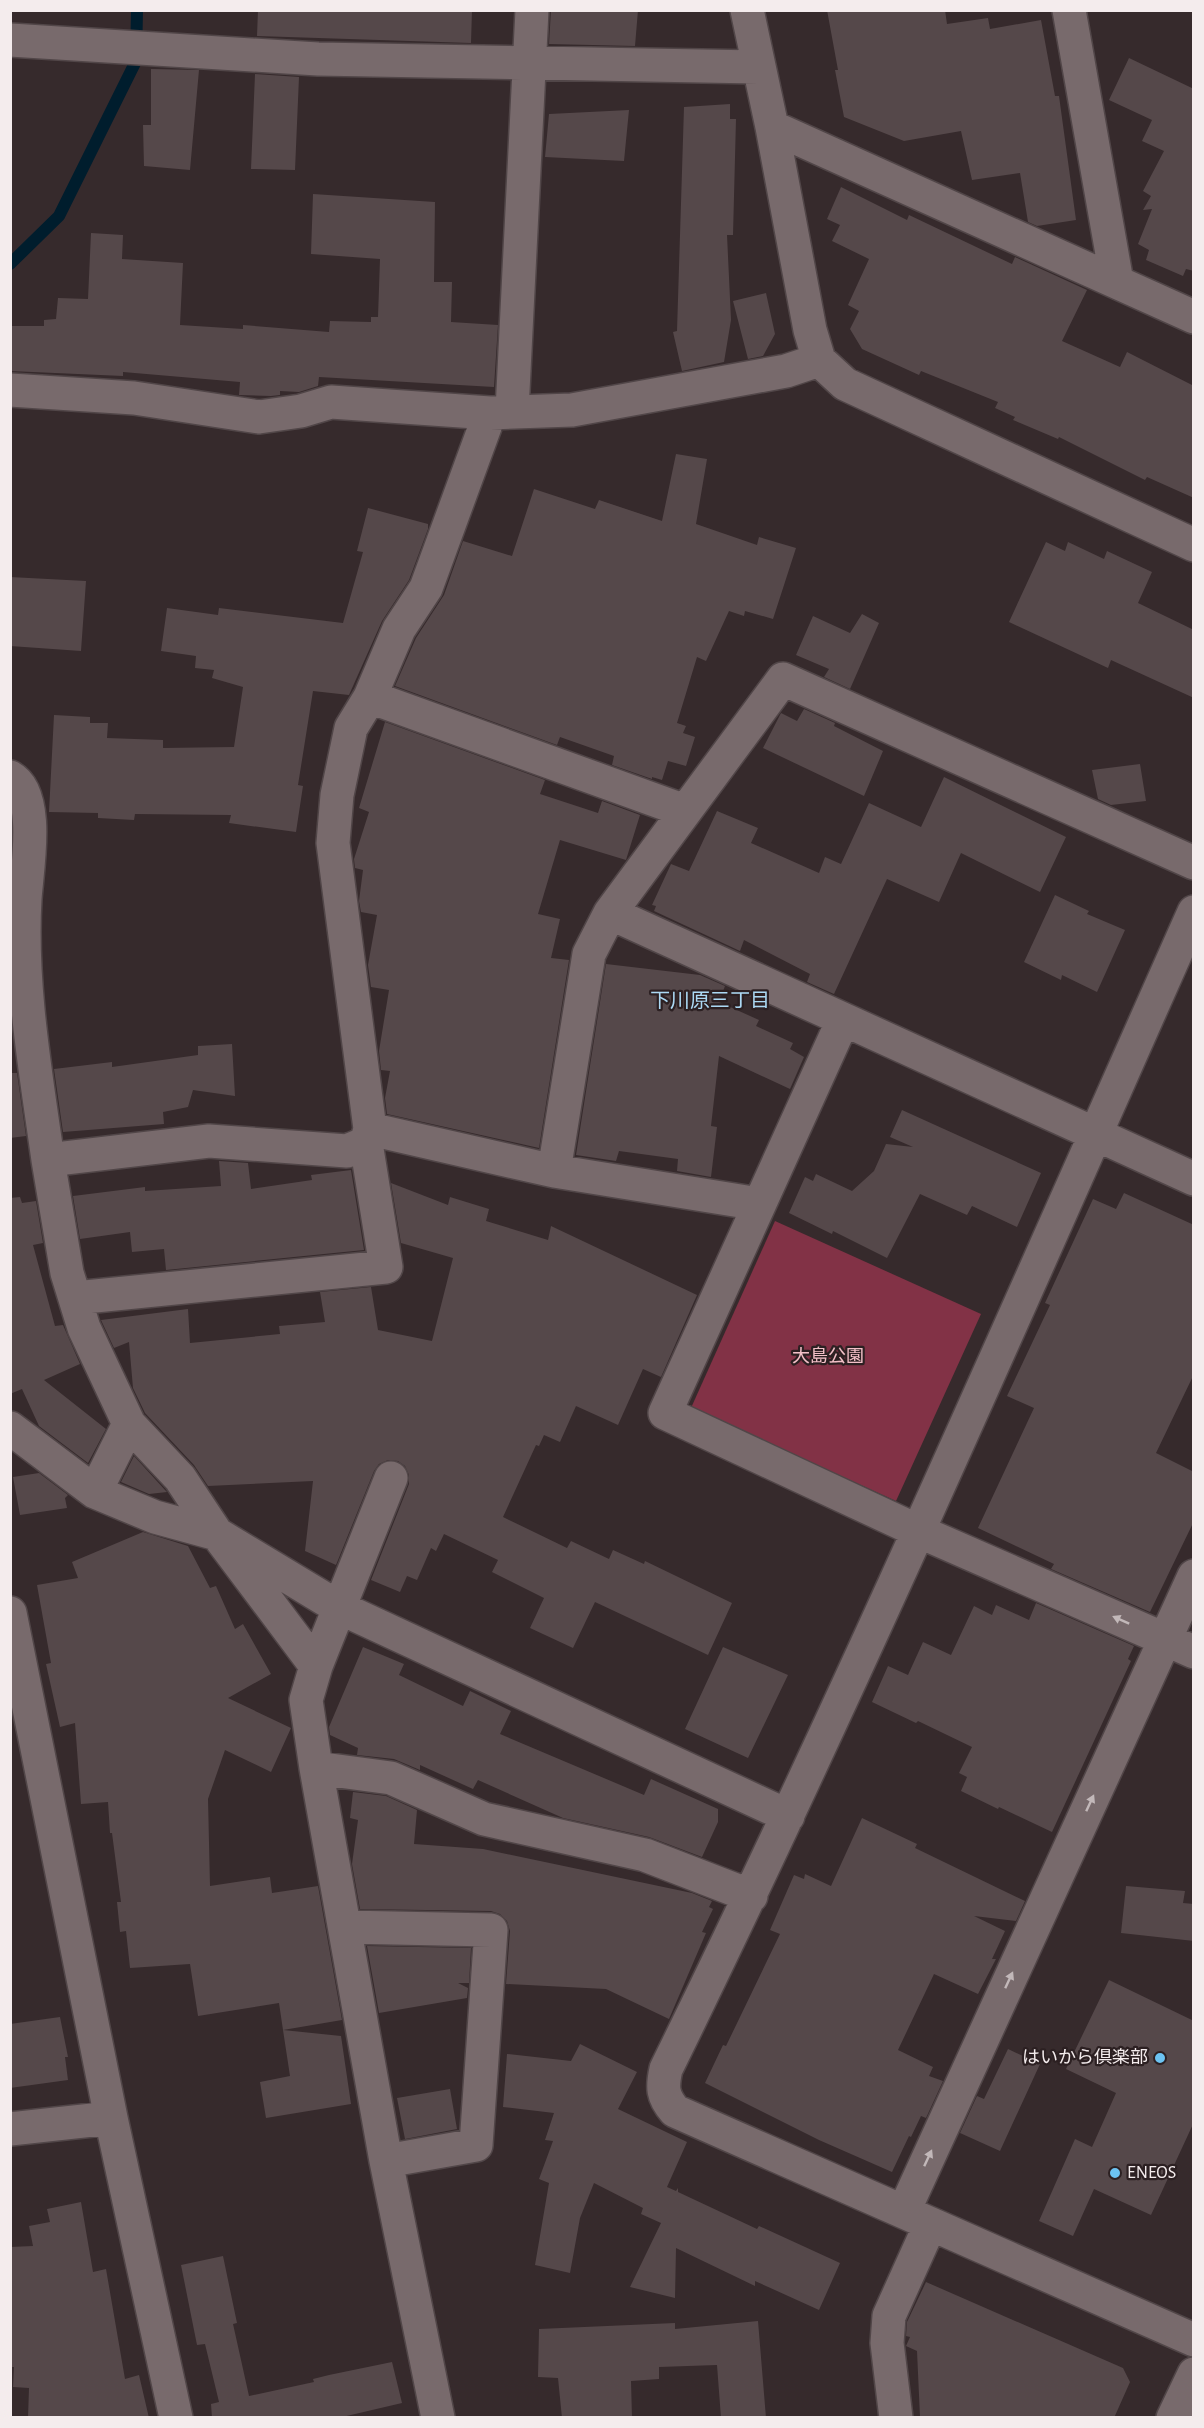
<svg xmlns="http://www.w3.org/2000/svg" width="1204" height="2428" font-family="'Alegreya Sans','Noto Sans JP',sans-serif">
	<rect width="100%" height="100%" fill="#362a2c"/>
	<path fill="#823246" d="M775,1221L981,1314L896,1501L691,1408Z"/>
	<g fill="none" stroke-linecap="round" stroke-linejoin="round">
		<path stroke="#001d2d" stroke-width="12" d="M10,264L59,216L136,61L137,10"/>
	</g>
	<path fill="#55484a" d="M258,10H472L471,43L257,36Z
		M551,10H638L635,46L549,44Z
		M827,10H945L947,24L988,18L990,29L1041,20L1055,96H1059L1076,220L1037,226L1028,222L1020,173L972,180L961,131L904,141L844,117L835,70H838Z
		M1129,58L1194,89V271L1186,269L1183,276L1146,260L1149,250L1138,244L1152,209L1143,210L1151,196L1143,191L1164,151L1142,141L1152,120L1109,100Z
		M151,69L199,70L190,170L144,166L143,125H151Z
		M255,74L299,77L295,170L251,169Z
		M730,104V119H736L733,235H727L731,320L724,362L682,371L673,332L677,331L684,107Z
		M629,110L624,161L545,157L549,114Z
		M841,187L907,220L909,215L1012,264L1015,257L1087,290L1062,341L1120,367L1127,352L1194,386V498L1147,477L1145,480L1059,437L1058,439L1013,420L1015,417L995,408L998,402L921,371L919,375L862,349L850,329L859,311L848,305L869,259L832,241L840,225L827,219Z
		M313,194L435,202L434,282H452L451,322L498,325L494,387L319,377L318,386L299,392L280,391V395L271,396L239,395L240,382L123,372V376L10,371V326H44V320L56,319L58,298L88,299L91,233L123,235L122,259L183,263L180,325L243,329V325L329,332L330,321L371,322V317H378L380,259L311,254Z
		M766,293L775,334L763,356L748,359L733,301Z
		M676,454L707,459L696,524L757,545L759,537L796,548L773,619L745,611L744,616L729,611L706,661L697,657L677,723L686,726L683,733L695,737L686,766L668,761L662,780L652,777V779L612,765L614,756L560,737L557,745L395,686L416,638L444,595L463,541L512,556L534,489L595,509L599,500L662,521Z
		M368,508L428,524V529L409,580L382,621L349,695L313,691L298,785L303,786L296,832L229,823L231,815L135,814L134,820L98,818V813L49,812L54,715L90,717V723H108L107,738L163,740V748L234,747L243,687L212,678L214,670L195,668L196,656L161,651L167,608L218,615L219,608L343,623L363,552L357,551Z
		M1046,542L1065,551L1068,542L1104,559L1107,551L1152,572L1138,603L1194,630V698L1111,660L1108,668L1009,622Z
		M10,577L86,581L81,651L10,646Z
		M862,614L879,623L850,689L824,677L829,669L796,655L813,616L850,633Z
		M804,709L835,723L834,726L883,751L864,796L763,748L781,713L797,721Z
		M385,722L545,780L540,794L598,813L602,801L640,815L626,860L560,840L538,914L560,919L551,958L569,960L539,1148L387,1114L385,1098L390,1071L381,1070L379,1051L389,990L371,987L368,965L377,915L361,912L359,901L363,870L355,868L354,859L369,812L359,808Z
		M1140,764L1146,801L1111,805L1098,799L1092,770Z
		M944,777L1066,837L1040,892L961,853L939,902L887,879L834,994L807,982L810,974L744,940L740,951L654,911L656,906L652,905L671,864L689,871L717,811L758,828L751,843L819,873L825,857L841,864L869,803L921,827Z
		M1055,895L1089,911L1087,914L1125,930L1097,992L1062,975L1061,980L1024,962Z
		M606,964L700,975L725,986L719,1002L759,1020L756,1026L793,1043L790,1049L804,1057L790,1089L719,1056L711,1126L717,1127L711,1177L677,1171L678,1159L619,1151L616,1161L576,1155Z
		M232,1044L235,1096L193,1090L188,1107L163,1112L164,1124L63,1132L54,1069L112,1062V1067L198,1055V1046Z
		M10,1073H17L26,1136L10,1138Z
		M902,1110L1041,1173L1017,1227L972,1206L967,1215L920,1194L887,1258L833,1231L832,1234L789,1213L805,1177L813,1181L816,1174L852,1191L874,1171L886,1144L913,1147L890,1137Z
		M219,1161L248,1163L251,1189L312,1180L311,1175L351,1170L364,1250L166,1270L164,1249L132,1252L130,1232L80,1239L73,1196L145,1187V1191L221,1186Z
		M391,1183L448,1205L450,1197L489,1209L486,1221L548,1240L551,1226L697,1295L661,1377L643,1369L618,1425L576,1406L560,1442L544,1435L539,1446L536,1445L503,1517L567,1548L571,1541L609,1559L613,1550L644,1564L645,1561L732,1603L708,1655L595,1602L573,1648L530,1628L544,1598L492,1572L498,1560L444,1534L436,1551L431,1548L417,1580L407,1576L400,1592L371,1580L409,1484V1475L405,1466L398,1461L388,1460L379,1464L374,1471L336,1565L305,1551L313,1481L208,1486L194,1465L145,1413L133,1388L129,1342L114,1348L101,1320L188,1309L190,1343L280,1334L279,1326L325,1322L320,1292L371,1287L378,1330L432,1341L453,1258L401,1243Z
		M1124,1193L1194,1225V1374L1156,1453L1194,1472V1521L1150,1612L1051,1569L1054,1564L978,1528L1034,1408L1007,1396L1050,1305L1045,1303L1093,1199L1116,1209Z
		M20,1197L22,1203L36,1201L43,1243L33,1245L55,1326L63,1325L80,1364L44,1380L106,1429L88,1463L39,1426L22,1389L10,1394V1198Z
		M134,1456L165,1490L167,1492L149,1494L121,1482Z
		M39,1473L68,1495L65,1498L67,1508L20,1515L13,1477Z
		M143,1532L188,1546L210,1588L216,1586L235,1629L243,1624L271,1674L228,1698L291,1728L271,1772L225,1750L208,1799L210,1886L270,1877L272,1893L318,1886L342,2020L283,2030L279,2003L198,2016L190,1964L130,1968L126,1931L120,1932L117,1902H121L112,1833H110L108,1802L81,1804L75,1723L60,1727L46,1664L51,1663L37,1585L78,1578L72,1562Z
		M1036,1603L1134,1646L1128,1659L1131,1661L1052,1832L999,1807L998,1809L961,1791L967,1777L959,1773L972,1747L918,1721L916,1723L872,1702L888,1666L908,1675L923,1642L951,1655L974,1606L992,1615L996,1605L1029,1620Z
		M363,1647L404,1664L399,1675L463,1706L470,1691L511,1711L500,1734L644,1795L651,1779L718,1809V1822L702,1857L649,1837L563,1818L478,1780L473,1789L420,1765V1770L394,1759L357,1755L358,1748L330,1735L329,1727Z
		M723,1647L788,1675L748,1758L685,1729Z
		M353,1792L386,1796L417,1810L414,1844L483,1849L692,1893L712,1901L709,1907L713,1909L702,1932L706,1933L669,2019L606,1989L506,1984L510,1931L507,1921L500,1914L491,1911L360,1909L352,1864L358,1820L350,1818Z
		M862,1818L917,1844L915,1848L1025,1901L1016,1921L974,1916L1005,1931L992,1959H996L978,1994L934,1974L898,2050L933,2067L929,2076L943,2081L926,2118L921,2116L911,2137L909,2136L892,2172L819,2140L705,2083L723,2045L726,2046L780,1934L770,1930L794,1875L804,1879L805,1874L831,1886Z
		M1126,1886L1185,1891L1183,1903L1194,1904V1941L1121,1933Z
		M367,1946L471,1948L469,1983H458L468,1988L467,1998L379,2013Z
		M1109,1980L1194,2021V2122L1151,2215L1094,2189L1073,2236L1039,2221L1075,2139L1092,2147L1116,2093L1066,2069Z
		M60,2017L68,2057H65L68,2080L10,2088V2024Z
		M283,2030L341,2036L351,2104L266,2118L260,2082L290,2076Z
		M580,2044L637,2072L618,2109L687,2142L667,2187L676,2191L678,2188V2192L757,2229L759,2226L840,2263L819,2310L755,2281V2286L676,2248L675,2298L630,2287L661,2223L641,2214L643,2208L594,2183L580,2218L570,2273L535,2265L549,2183L539,2179L553,2141L545,2140L554,2113L503,2107L507,2054L571,2061Z
		M1008,2049L1040,2064L1000,2151L960,2133L977,2096L984,2099Z
		M450,2089L457,2129L405,2139L397,2098Z
		M81,2202L93,2272L106,2269L125,2379L139,2375L149,2418H28L29,2388L13,2387L14,2367H10V2247L33,2246L29,2226L50,2222L47,2209Z
		M223,2256L237,2323L233,2324L249,2396L314,2382L313,2379L329,2375L392,2362L402,2403L338,2418H212L211,2404L219,2402L205,2344L197,2345L181,2265Z
		M926,2282L1123,2368L1130,2382L1114,2418L920,2417L917,2351L906,2346L910,2337L906,2336L907,2322Z
		M758,2321L766,2418H721L717,2365L659,2367V2379L631,2381L632,2418H562L558,2378L538,2377L539,2329L675,2323V2329Z"/>
	<g fill="none" stroke-linecap="round" stroke-linejoin="round">
		<g stroke="#514648" stroke-width="36">
			<path id="minor" d="M747,10L772,127L810,330L819,360L845,384L1194,545
				M1069,10L1117,282
				M10,40L318,59L758,67
				M772,127L1194,317
				M10,390L134,398L259,417L301,411L331,402L490,413L572,410L786,371L819,360
				M512,411L532,10
				M370,697L685,811
				M10,777C41,794 27,868 25,899C20,986 36,1074 48,1160
				M1194,863L783,679L610,913L1194,1179
				M1194,912C1022,1299 853,1688 666,2069C662,2087 662,2096 675,2111L1194,2340
				M843,1020L665,1413L918,1531L1194,1652
				M370,1129L333,843L337,795L351,728L370,697L399,629L426,588L490,413
				M554,1171L589,954L610,913
				M759,1204L554,1171L370,1129L366,1143L347,1151L209,1141L48,1160L67,1273L84,1328L129,1424L180,1478L217,1534L338,1607L788,1816
				M75,1298L386,1267L366,1143
				M10,1428L95,1492L155,1517L217,1534L316,1666
				M391,1478L316,1666L306,1700L316,1768L386,2161L438,2418
				M95,1492L129,1424
				M10,1613L111,2118L176,2418
				M316,1768L391,1778L484,1819L645,1855L751,1896
				M345,1927L491,1930L476,2145L386,2161
				M10,2129L111,2118
				M904,2211L1194,1576
				M896,2418L887,2343L889,2316L930,2225
				M1173,2418L1194,2374"/>
		</g>
		<use href="#minor" stroke="#786a6c" stroke-width="33"/>
	</g>
	<defs><path id="oneway-solid" d="M-6-.8H1V-3.2L6.5 0L1 3.2V.8H-6Z" transform="scale(1.5)"/></defs>
	<g fill="#c2b8b9">
		<use href="#oneway-solid" transform="translate(1121 1620) rotate(-156)"/>
		<use href="#oneway-solid" transform="translate(1090 1803) rotate(-65)"/>
		<use href="#oneway-solid" transform="translate(1009 1980) rotate(-65)"/>
		<use href="#oneway-solid" transform="translate(928 2158) rotate(-65)"/>
	</g>
	<g fill="#6cc3f2" stroke="#2c2022" stroke-width="2">
		<circle cx="1160" cy="2058" r="6"/>
		<circle cx="1115" cy="2173" r="6"/>
	</g>
	<g text-anchor="middle" dominant-baseline="central" stroke-width="4.5" stroke-linejoin="round" paint-order="stroke">
		<g font-size="18" fill="#f3c0c8" stroke="#2c2022">
			<text x="828" y="1357">大島公園</text>
		</g>
		<g font-size="18" fill="#f4eced" stroke="#2c2022" text-anchor="end">
			<text x="1148" y="2058">はいから倶楽部</text>
			<text x="1127" y="2173" text-anchor="start">ENEOS</text>
		</g>
		<g font-size="20" fill="#acd9f4" stroke="#2c2022">
			<text x="710" y="1001">下川原三丁目</text>
		</g>
	</g>
	<rect width="1204" height="2428" fill="none" stroke="#f4eced" stroke-width="24"/>
</svg>
